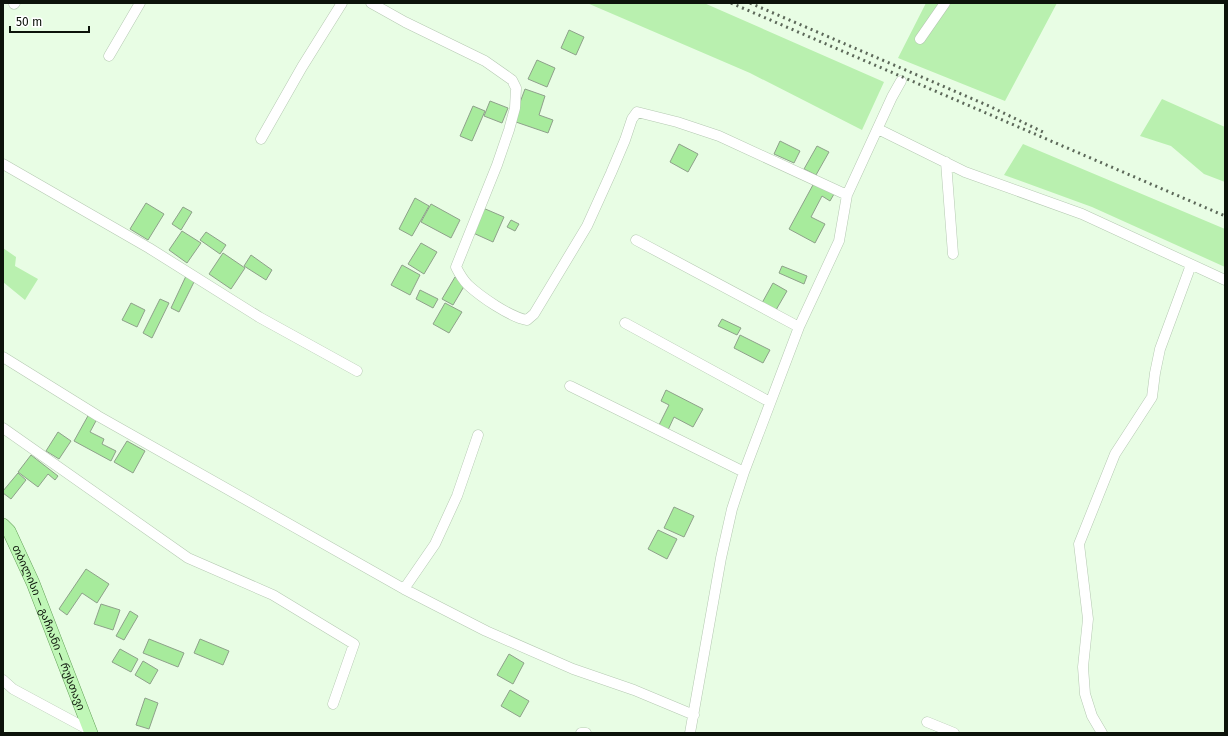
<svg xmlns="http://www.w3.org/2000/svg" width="1228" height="736" font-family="'Fira Sans','Noto Sans Georgian',sans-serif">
	<rect width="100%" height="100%" fill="#e8fde4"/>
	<path fill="#b9f0af" d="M587,3H704L884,82L862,130L750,73Z
		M926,3H1057L1005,101L898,58Z
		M1162,99L1225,127V182L1204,174L1171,146L1140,136Z
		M1023,144L1225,229V267L1092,207L1004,175Z
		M3,248L16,257L15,266L38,279L25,300L3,282Z"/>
	<path fill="#a7eb9c" stroke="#8ea18a" d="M569,30L584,37L576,55L561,48Z
		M537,60L555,68L547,87L528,79Z
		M525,89L545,96L539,115L553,120L548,133L513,121Z
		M490,101L508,108L502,123L484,116Z
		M473,106L485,111L472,141L460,136Z
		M780,141L800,151L794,163L774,154Z
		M679,144L698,154L688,172L670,162Z
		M817,146L829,152L816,175L804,169Z
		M814,183L834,194L830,201L822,196L811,217L825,224L815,243L789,229Z
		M415,198L429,206L412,236L399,229Z
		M146,203L164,214L148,240L130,229Z
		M431,204L460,220L451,238L421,222Z
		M183,207L192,212L181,230L172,224Z
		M483,208L504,217L493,242L471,232Z
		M511,220L519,224L515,231L507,227Z
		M182,231L201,243L187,263L169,250Z
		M206,232L226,245L220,254L200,240Z
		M421,243L437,252L424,274L408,264Z
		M223,253L245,268L231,289L209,274Z
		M251,255L272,270L266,280L244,266Z
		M402,265L420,275L410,295L391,285Z
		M782,266L807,276L804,284L779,273Z
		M186,276L195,280L179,312L171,308Z
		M455,277L466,283L453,305L442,299Z
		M773,283L787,291L776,310L762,303Z
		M420,290L438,299L433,308L416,299Z
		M160,299L169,303L152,338L143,333Z
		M131,303L145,310L137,327L122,320Z
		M445,303L462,312L449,333L433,324Z
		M722,319L741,328L737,335L718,326Z
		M740,335L770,350L763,363L734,348Z
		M666,390L703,409L693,427L674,417L668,430L659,425L669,405L661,401Z
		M89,414L97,419L90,432L104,439L102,444L116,451L111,461L74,441Z
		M58,432L71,441L59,459L46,451Z
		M127,441L145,451L133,473L114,462Z
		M31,455L58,476L55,480L48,474L38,487L18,472Z
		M18,473L26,480L11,499L3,493V491Z
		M674,507L694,516L684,537L664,528Z
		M658,530L677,539L667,559L648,549Z
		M86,569L109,584L97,603L82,593L67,615L59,609Z
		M101,604L120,610L113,630L94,624Z
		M130,611L138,616L124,640L116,636Z
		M149,639L184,653L178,667L143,653Z
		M200,639L229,651L223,665L194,653Z
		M120,649L138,659L131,672L112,662Z
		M509,654L524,663L513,684L497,675Z
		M143,661L158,670L150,684L135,675Z
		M510,690L529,701L520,717L501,706Z
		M145,698L158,703L149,729L136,725Z"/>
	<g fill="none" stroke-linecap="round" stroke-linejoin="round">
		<g stroke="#b5c9b2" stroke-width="11">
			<path id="minor" d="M371,3L405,22L485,61L512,80L516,88L515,108L509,130L497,165L456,267C459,273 463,280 468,285C481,297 510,317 527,320L534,314L587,226L611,173L625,140L632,119L637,112L677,122L719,136L847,195
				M14,4L15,3
				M920,39L945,3
				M109,56L140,3
				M878,129L965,172L1082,214L1225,280
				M261,139L302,67L342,3
				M946,162L953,254
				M3,164L149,248L259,317L357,371
				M636,240L799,327
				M625,323L770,402
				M3,357L98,416L404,589L486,631L573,669L634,690L694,715
				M570,386L744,472
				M3,428L188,558L273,595L354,644L333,704
				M404,589L435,544L457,496L478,435
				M3,680L13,689L91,731
				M927,722L954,733
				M581,733H586
				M690,733L721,558L732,509L744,472L799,327L839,241L847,195L892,97L901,81
				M1102,733L1092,716L1085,694L1083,667L1088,619L1079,544L1115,454L1152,397L1155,373L1160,349L1191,265"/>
		</g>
		<g stroke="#66a35b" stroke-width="14">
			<g id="major">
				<path id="s1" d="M3,525L9,531L33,583L91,733"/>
			</g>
		</g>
		<use href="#minor" stroke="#fff" stroke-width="10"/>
		<use href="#major" stroke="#c0f7b7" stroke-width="13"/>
		<path stroke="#5c6859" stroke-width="3" stroke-dasharray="2 4" stroke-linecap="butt" d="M731,3L1225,216
			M750,3L989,106L1043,132"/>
	</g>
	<g text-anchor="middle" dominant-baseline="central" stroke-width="3" stroke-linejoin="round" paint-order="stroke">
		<g font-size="11" fill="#0c130a" stroke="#fff">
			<text stroke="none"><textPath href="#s1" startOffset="113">თბილისი — გაჩიანი — რუსთავი</textPath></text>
		</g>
	</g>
	<rect width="1228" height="736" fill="none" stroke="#0c130a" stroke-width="8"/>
	<path d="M10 26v6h79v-6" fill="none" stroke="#0c130a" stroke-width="2"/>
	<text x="16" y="26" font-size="12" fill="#0c130a" stroke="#ffffff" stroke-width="3" paint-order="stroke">50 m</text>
</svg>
